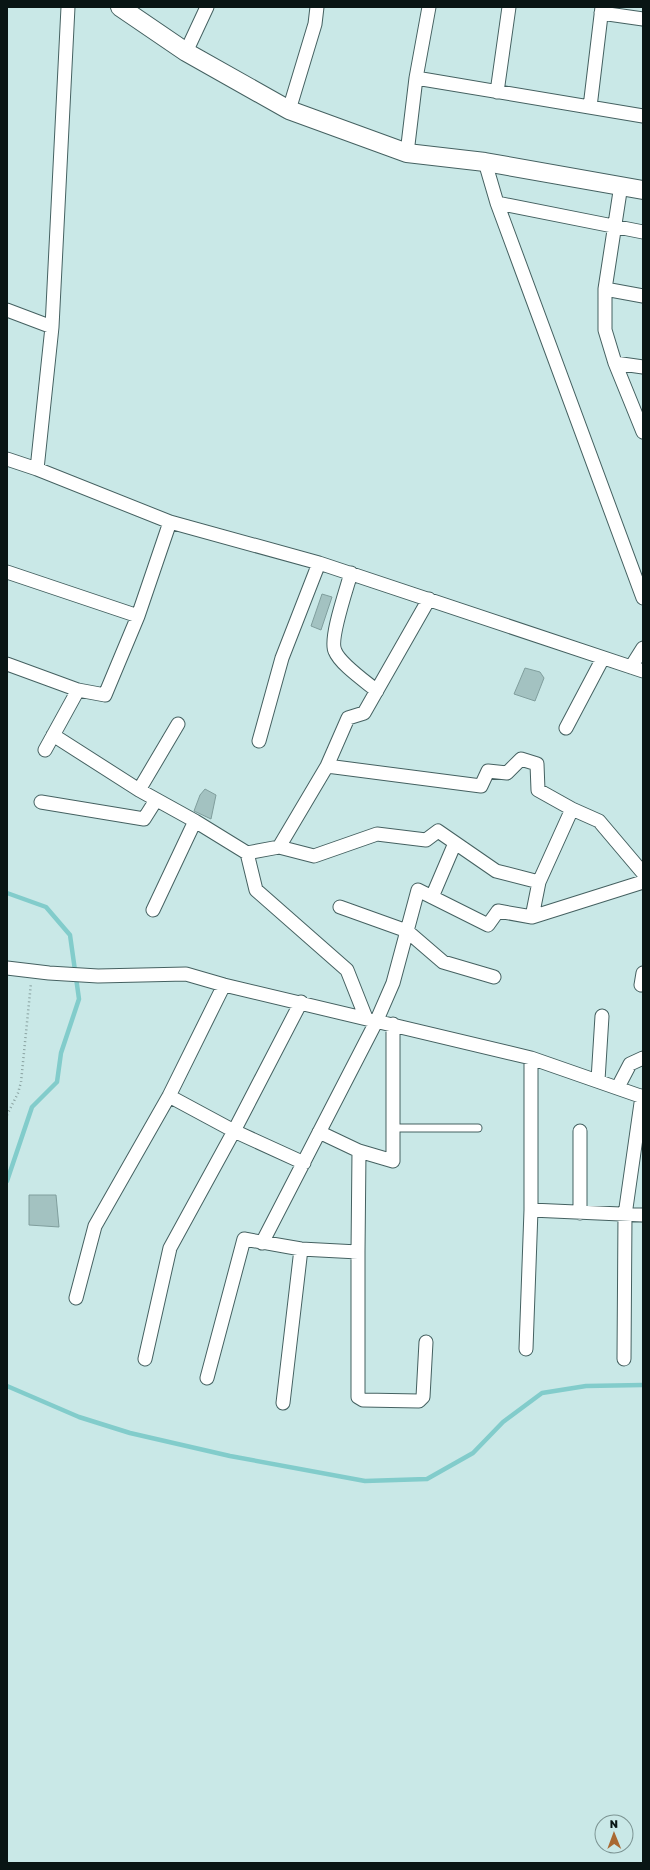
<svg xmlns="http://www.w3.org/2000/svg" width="650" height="1870" font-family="'Golos Text',sans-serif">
	<rect width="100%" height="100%" fill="#c9e8e7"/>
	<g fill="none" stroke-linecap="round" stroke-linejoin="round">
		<path stroke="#82cccb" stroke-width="4.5" d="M7,893L46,907L70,935L79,999L61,1053L57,1082L32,1107L7,1181
			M7,1386L79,1417L130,1433L230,1456L365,1481L427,1479L473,1453L503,1422L542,1393L586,1386L643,1385"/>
	</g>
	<path fill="#a3c2c1" stroke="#809e9d" d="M322,594L332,597L321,630L311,626Z
		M525,668L540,672L544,678L535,701L514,694Z
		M205,789L216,795L211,819L194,811L200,795Z
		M29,1195H56L59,1227L29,1225Z"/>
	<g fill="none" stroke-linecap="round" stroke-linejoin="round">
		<g stroke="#456161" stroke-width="9">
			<path id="service" d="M393,1128H478"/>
		</g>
		<g stroke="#456161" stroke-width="15">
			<path id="minor" d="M601,13L643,19
				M186,52L207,7
				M416,78L643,116
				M497,92L509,7
				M590,107L602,7
				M289,110L315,24L317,7
				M407,153L416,78L429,7
				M485,162L497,203L643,598
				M621,185L605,289V330L615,363L643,432
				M497,203L643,232
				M605,289L643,296
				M7,310L52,327
				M615,363L643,367
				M7,459L37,469L170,522L319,563L643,671
				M37,469L52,327L68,7
				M7,572L138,616
				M351,573C347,588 329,639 335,651C340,664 365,681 377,691
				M7,664L78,690L105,695L138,616L170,522
				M631,667L643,648
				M566,728L603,658
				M53,735L139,790L195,821L247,853L256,890L347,970L366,1018
				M259,741L282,658L319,563
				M45,750L78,690
				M327,766L481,786L488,771L507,773L521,759L537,764L538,790L572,809L599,821L643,873
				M139,790L178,724
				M41,802L144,819L156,800
				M279,847L314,856L377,834L426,840L438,831L496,871L539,882
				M247,853L279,847L327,766L348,718L364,713L429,599
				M432,897L455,843
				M340,907L407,931L443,962L494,977
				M153,910L195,821
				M532,917L539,882L572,809
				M7,968L49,973L98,976L186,974L224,985L531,1058L643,1097
				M643,973L641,985H643
				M598,1080L602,1016
				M618,1087L630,1064L643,1058
				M169,1096L234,1131L304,1163
				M319,1132L359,1151L393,1161V1024
				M531,1210L643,1215
				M580,1213V1131
				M262,1243L376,1022L393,983L418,890L488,925L498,911L532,917L643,882
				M358,1252V1397L363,1400L419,1401L423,1397L426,1342
				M76,1298L95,1226L169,1096L224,985
				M526,1349L531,1210V1058
				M145,1359L170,1248L234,1131L301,1002
				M624,1359L625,1215L642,1096
				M207,1378L244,1239L301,1249L358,1252L359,1151
				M283,1403L301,1249"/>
		</g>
		<g stroke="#456161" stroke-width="20">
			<path id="secondary" d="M120,7L186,52L289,110L407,153L485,162L643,190"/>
		</g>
		<path stroke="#8aa2a1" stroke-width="2.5" stroke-dasharray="1 3" stroke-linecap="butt" d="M7,1115L18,1093L21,1082L31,983"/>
		<use href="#service" stroke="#fff" stroke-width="7"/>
		<use href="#minor" stroke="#fff" stroke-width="13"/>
		<use href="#secondary" stroke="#fff" stroke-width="18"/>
	</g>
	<rect width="650" height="1870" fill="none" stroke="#091514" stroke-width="16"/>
	<g transform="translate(614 1834) rotate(359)"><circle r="19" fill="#c9e8e7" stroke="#7c9493"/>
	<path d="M0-3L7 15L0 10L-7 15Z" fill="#a96932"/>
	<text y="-6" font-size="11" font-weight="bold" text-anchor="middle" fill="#091514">N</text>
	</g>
</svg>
